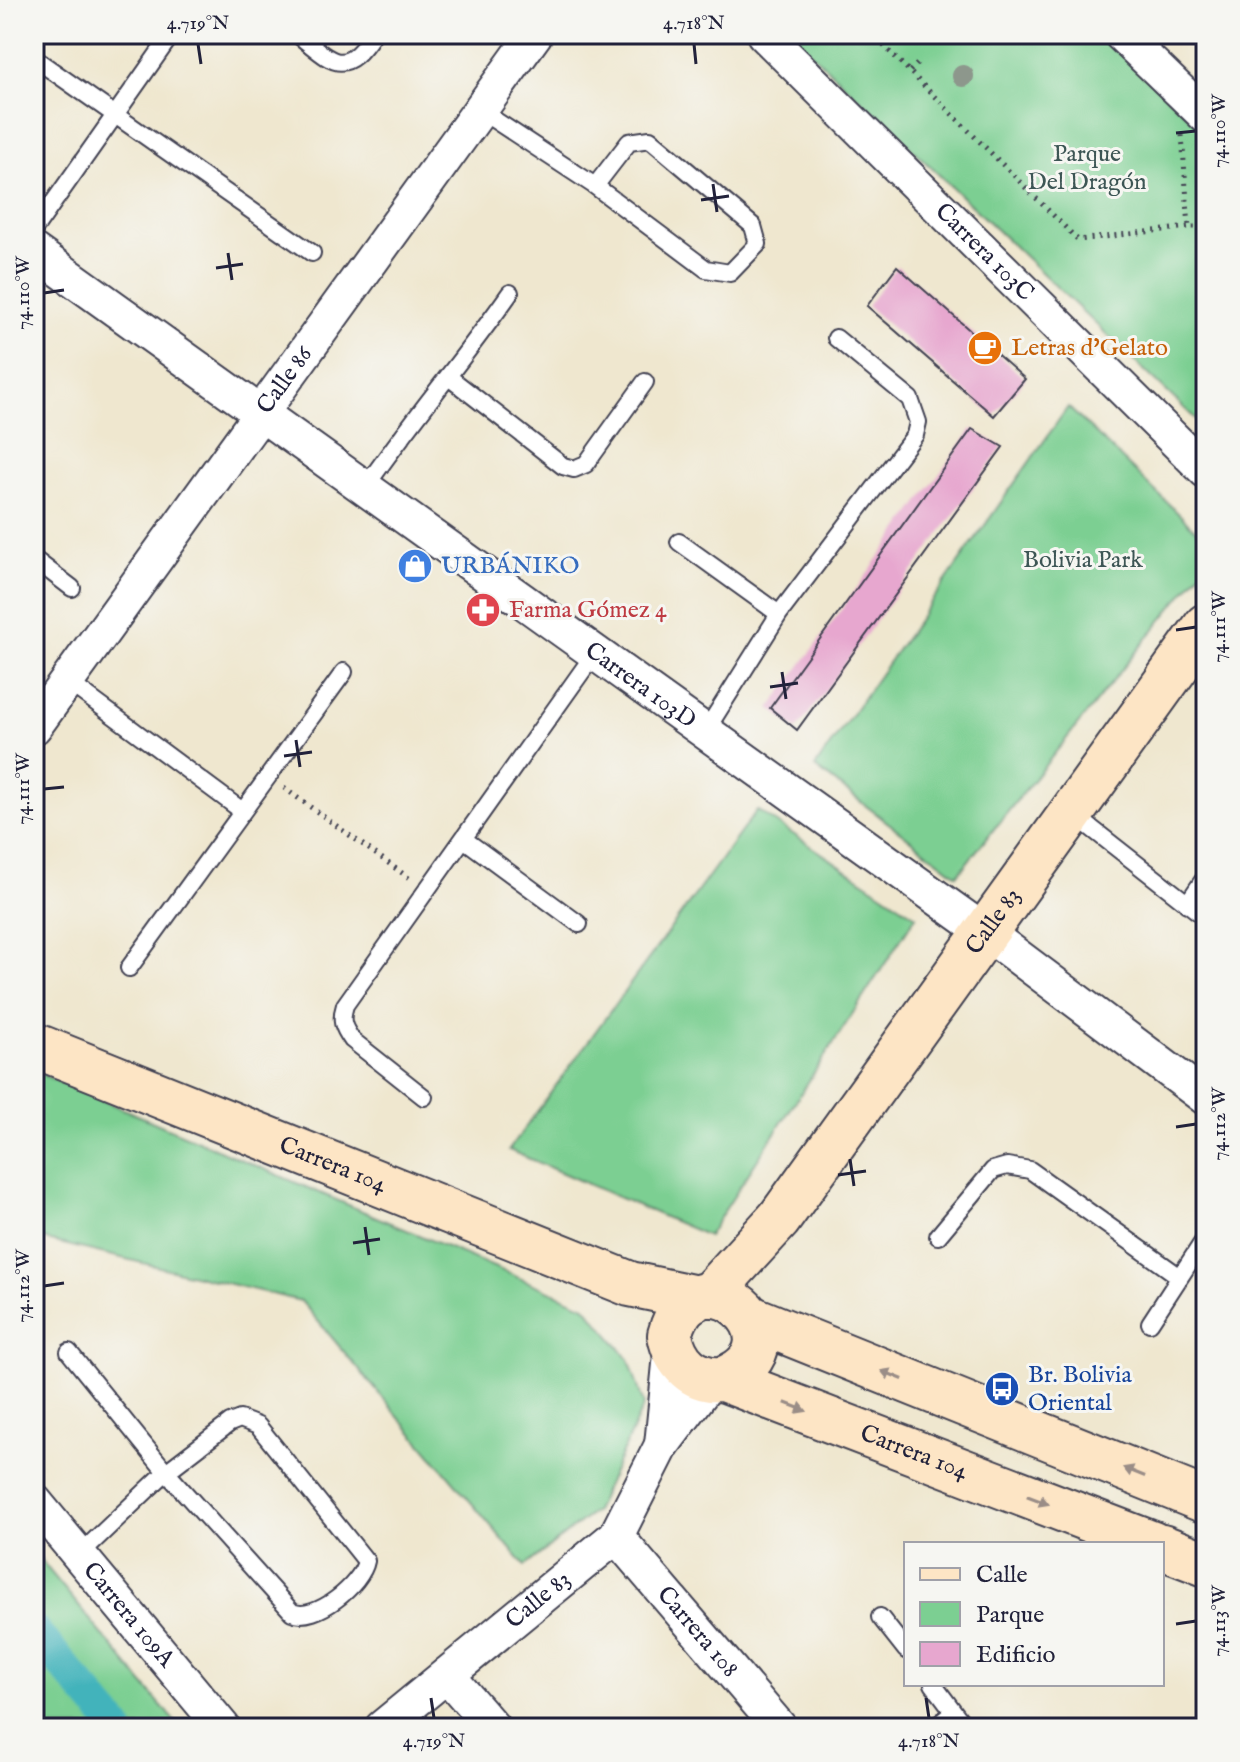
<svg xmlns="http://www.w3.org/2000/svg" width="1240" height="1762" font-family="'IM FELL English',serif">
	<rect width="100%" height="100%" fill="#f6f6f2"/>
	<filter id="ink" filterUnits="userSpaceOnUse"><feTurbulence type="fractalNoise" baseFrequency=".0125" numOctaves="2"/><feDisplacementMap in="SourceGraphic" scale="16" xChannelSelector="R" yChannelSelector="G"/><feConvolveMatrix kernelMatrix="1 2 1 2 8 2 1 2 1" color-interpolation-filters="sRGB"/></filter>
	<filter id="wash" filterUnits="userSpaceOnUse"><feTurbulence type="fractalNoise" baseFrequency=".006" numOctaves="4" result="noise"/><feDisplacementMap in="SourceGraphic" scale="32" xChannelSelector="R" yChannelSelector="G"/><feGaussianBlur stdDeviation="1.8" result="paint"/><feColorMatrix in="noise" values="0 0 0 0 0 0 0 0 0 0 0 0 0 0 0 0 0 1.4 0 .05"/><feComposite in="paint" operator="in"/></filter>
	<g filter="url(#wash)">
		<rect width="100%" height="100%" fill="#efe7cf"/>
		<path fill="#7ccf92" stroke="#4f7866" stroke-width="2" d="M791,34H1103L1206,133V429Z
			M1068,407L1206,540V565L957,875L815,767Z
			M757,810L916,916L708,1236L509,1150Z
			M34,1071L585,1306L629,1359L644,1405L595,1511L525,1566L301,1301L34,1237Z
			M34,1552L180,1728H34Z"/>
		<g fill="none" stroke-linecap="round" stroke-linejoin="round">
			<path stroke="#43b3bb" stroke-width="32" d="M34,1631L117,1728"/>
		</g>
		<g id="blocks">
			<path fill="#e7a7cf" d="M897,266L1025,379L994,416L867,306Z
				M972,429L1003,447L797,730L770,708Z"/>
		</g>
	</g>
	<g filter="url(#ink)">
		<use href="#blocks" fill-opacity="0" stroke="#414051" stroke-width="2"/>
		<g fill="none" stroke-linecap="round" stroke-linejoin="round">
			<g stroke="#414051" stroke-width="20">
				<path id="lane" d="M297,34C332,61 343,80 373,34
					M34,58L312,253
					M481,111L595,186L706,269L730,273L758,244L753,226L650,139L629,142L595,186
					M34,230L172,34
					M450,378L563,466L574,469L586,464L645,382
					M364,489C410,422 463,360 510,293
					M679,542L779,614
					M34,559L72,588
					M67,681L241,810
					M705,732L779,614L915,435L918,422L910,399L836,338
					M1072,813L1206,918
					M465,840L579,924
					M1187,904L1206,876
					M129,968L344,672
					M424,1097L352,1040C343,1027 340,1021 345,1005L595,653
					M938,1236L993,1170L1007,1166L1030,1170L1180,1277
					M1150,1323L1206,1237
					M69,1352L166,1472L292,1612C315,1623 362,1584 366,1561L258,1426L240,1419L230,1423L166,1472L79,1555
					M880,1617L906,1650
					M933,1684L966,1728
					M934,1728L954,1712"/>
			</g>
			<g stroke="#414051" stroke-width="38">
				<g id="street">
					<path id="s1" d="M764,34L1206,471"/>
					<path d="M1121,34L1206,116"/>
					<path id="s2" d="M34,251L985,932L1206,1098"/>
					<path id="s3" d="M34,727L535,34"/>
					<path d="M662,1445L672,1344"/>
					<path id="s4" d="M34,1501L223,1728"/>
					<path id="s5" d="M616,1536L780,1728"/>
					<path d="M447,1675L493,1728"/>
					<path id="s6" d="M382,1728L616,1536L662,1445L711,1380"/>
				</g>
			</g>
			<g stroke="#414051" stroke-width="48">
				<g id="secondary">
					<path id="s7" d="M34,1045L630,1284L697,1298"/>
					<path id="s8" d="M709,1295L779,1219L1206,626"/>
					<path d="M751,1318L1206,1501"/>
					<path id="s9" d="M723,1379C814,1343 695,1238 670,1335C675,1362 694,1382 723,1379L1153,1544"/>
					<path d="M1162,1547L1206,1564"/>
				</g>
			</g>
			<path stroke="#414051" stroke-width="5" stroke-dasharray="2 6" stroke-linecap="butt" d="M872,34L1078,240L1189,227
				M910,71L921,60
				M1182,135L1189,227H1203L1206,263
				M1204,426L1206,375
				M284,788L409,878"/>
			<use href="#lane" stroke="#fff" stroke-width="16"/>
			<use href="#street" stroke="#fff" stroke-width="34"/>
			<use href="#secondary" stroke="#fde5c5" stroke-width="44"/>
		</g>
		<circle fill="#8d978c" cx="963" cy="76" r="11"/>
		<defs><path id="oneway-solid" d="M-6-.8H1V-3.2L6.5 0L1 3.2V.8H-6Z" transform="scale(2)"/></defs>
		<g fill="#9a8d87">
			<use href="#oneway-solid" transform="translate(892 1375) rotate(-158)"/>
			<use href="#oneway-solid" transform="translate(796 1407) rotate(21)"/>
			<use href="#oneway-solid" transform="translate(1134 1472) rotate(-158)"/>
			<use href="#oneway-solid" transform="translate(1038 1500) rotate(21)"/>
		</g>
	</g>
	<path fill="none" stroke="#22223b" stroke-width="3" d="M198,44L201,64M694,44L696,64M1176,133L1196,131M713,184L717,212M701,200L729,196M228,253L232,280M216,268L243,264M44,293L64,290M1176,630L1196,627M782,672L786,699M770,687L798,683M296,740L300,767M284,756L312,752M44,789L64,787M1176,1127L1196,1124M850,1159L854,1186M838,1175L866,1171M365,1227L369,1255M353,1243L380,1239M44,1286L64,1283M1176,1624L1196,1621M431,1698L434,1718M926,1698L929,1718"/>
	<defs>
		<g id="cafe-disc" transform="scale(1.8)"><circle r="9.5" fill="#e8710a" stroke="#f6f6f2"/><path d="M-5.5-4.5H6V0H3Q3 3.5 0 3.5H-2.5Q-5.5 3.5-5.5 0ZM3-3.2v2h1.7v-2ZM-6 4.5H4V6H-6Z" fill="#fff"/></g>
		<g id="shop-disc" transform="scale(1.8)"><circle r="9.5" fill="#3f7fe0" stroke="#f6f6f2"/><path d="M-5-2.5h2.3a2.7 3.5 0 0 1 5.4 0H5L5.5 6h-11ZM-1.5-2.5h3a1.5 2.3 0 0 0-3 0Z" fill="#fff"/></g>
		<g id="pharmacy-disc" transform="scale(1.8)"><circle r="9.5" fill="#e0444e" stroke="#f6f6f2"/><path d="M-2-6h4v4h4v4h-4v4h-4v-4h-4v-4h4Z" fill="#fff"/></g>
		<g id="bus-disc" transform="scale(1.8)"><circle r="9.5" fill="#1a4fb4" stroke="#f6f6f2"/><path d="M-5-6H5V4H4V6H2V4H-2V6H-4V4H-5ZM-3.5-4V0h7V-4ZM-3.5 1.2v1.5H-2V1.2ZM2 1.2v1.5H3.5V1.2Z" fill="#fff"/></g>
	</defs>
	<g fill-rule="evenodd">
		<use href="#cafe-disc" x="985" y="348"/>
		<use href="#shop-disc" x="415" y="566"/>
		<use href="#pharmacy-disc" x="483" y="610"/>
		<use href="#bus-disc" x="1002" y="1389"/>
	</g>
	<g text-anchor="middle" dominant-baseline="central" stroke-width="6" stroke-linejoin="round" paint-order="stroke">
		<g font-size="24" fill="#3d5655" stroke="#f6f6f2">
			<text x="1087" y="154">Parque<tspan x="1087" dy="28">Del Dragón</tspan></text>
			<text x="1083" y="560">Bolivia Park</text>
		</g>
		<g font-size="24" fill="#22223b" stroke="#f6f6f2">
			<text stroke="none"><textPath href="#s1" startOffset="310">Carrera 103C</textPath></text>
			<text stroke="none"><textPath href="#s3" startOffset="428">Calle 86</textPath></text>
			<text stroke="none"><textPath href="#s2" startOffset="746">Carrera 103D</textPath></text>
			<text stroke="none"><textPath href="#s8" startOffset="470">Calle 83</textPath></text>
			<text stroke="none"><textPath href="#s7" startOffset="322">Carrera 104</textPath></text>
			<text stroke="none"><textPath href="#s9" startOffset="468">Carrera 104</textPath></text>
			<text stroke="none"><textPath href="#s6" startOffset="202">Calle 83</textPath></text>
			<text stroke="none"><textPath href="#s4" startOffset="148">Carrera 109A</textPath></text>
			<text stroke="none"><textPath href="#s5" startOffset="126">Carrera 108</textPath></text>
		</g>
		<g font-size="24" fill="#c56008" stroke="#f6f6f2" text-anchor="start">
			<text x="1011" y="348">Letras d'Gelato</text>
		</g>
		<g font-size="24" fill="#366cbe" stroke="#f6f6f2" text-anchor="start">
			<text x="441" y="566">URBÁNIKO</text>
		</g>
		<g font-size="24" fill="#be3a42" stroke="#f6f6f2" text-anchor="start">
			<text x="509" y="610">Farma Gómez 4</text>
		</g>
		<g font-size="24" fill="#164399" stroke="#f6f6f2" text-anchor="start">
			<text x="1028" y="1375">Br. Bolivia<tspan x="1028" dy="28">Oriental</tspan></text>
		</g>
	</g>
	<rect width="1240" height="1762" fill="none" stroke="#f6f6f2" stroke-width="88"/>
	<rect x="904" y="1542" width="260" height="144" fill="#f6f6f2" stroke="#a1a1a9" stroke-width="2"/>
	<rect x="920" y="1568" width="40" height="12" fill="#fde5c5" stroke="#a1a1a9" stroke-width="2"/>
	<text x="976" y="1582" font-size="24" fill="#22223b">Calle</text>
	<rect x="920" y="1602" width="40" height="24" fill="#7ccf92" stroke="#a1a1a9" stroke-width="2"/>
	<text x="976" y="1622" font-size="24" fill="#22223b">Parque</text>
	<rect x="920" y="1642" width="40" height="24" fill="#e7a7cf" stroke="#a1a1a9" stroke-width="2"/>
	<text x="976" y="1662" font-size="24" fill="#22223b">Edificio</text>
	<rect x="44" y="44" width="1152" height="1674" fill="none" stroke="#22223b" stroke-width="3"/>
	<g font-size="20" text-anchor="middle" fill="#22223b">
		<text x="198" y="29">4.719°N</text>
		<text x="694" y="29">4.718°N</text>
		<text transform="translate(1218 131) rotate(-90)" y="7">74.110°W</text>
		<text transform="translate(22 293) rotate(-90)" y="7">74.110°W</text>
		<text transform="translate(1218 627) rotate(-90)" y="7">74.111°W</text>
		<text transform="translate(22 789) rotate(-90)" y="7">74.111°W</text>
		<text transform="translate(1218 1124) rotate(-90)" y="7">74.112°W</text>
		<text transform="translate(22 1286) rotate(-90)" y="7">74.112°W</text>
		<text transform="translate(1218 1621) rotate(-90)" y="7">74.113°W</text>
		<text x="434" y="1747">4.719°N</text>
		<text x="929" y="1747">4.718°N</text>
	</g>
</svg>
